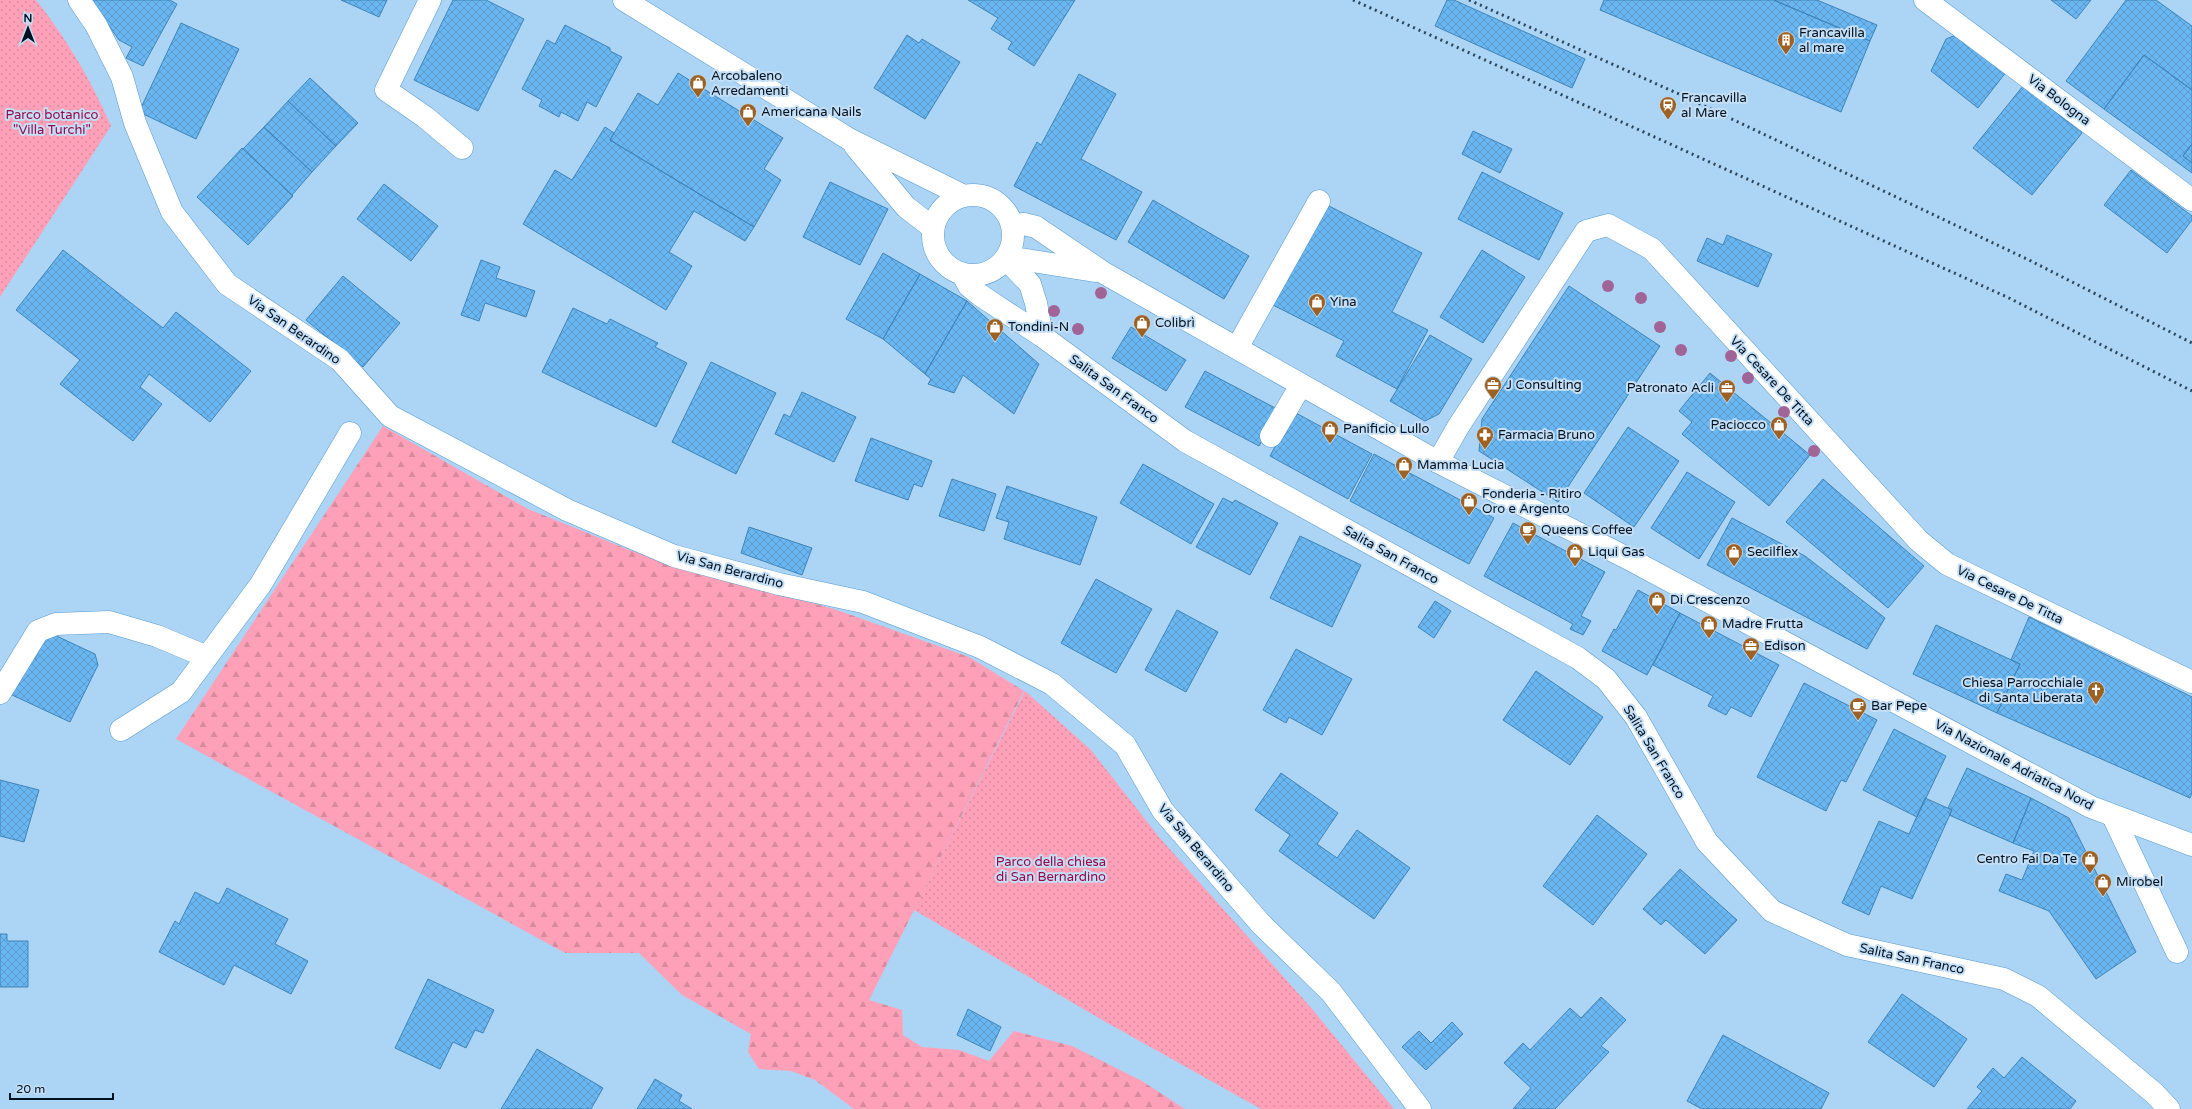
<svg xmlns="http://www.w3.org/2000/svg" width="2192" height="1109" font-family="'Varela Round',sans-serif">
	<defs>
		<pattern id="grass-dots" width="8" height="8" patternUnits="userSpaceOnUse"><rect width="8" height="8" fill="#fea1b8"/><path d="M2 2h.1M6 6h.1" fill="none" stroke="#d88a9e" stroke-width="1.8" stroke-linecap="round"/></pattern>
		<pattern id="forest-firs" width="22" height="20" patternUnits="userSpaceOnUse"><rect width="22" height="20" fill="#fea1b8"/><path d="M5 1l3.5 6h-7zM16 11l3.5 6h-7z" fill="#d88a9e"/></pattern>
		<pattern id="building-cross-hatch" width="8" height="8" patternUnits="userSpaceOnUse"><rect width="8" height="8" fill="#69b6f0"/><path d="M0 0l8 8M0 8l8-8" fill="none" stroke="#599bce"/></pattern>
	</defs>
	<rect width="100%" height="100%" fill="#abd4f5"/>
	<path fill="url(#grass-dots)" d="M0,0H36C67,39 91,80 111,126L0,297Z
		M1025,691L1091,750L1159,837L1313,1010L1394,1109H1261L1104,1021L914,910Z"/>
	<path fill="url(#forest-firs)" d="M383,426L528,509L632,551L837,610L969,657L1024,691L869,1000L902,1010L903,1035L922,1047L959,1050L989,1061L1014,1031L1072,1046L1142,1081L1185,1109H854L815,1080L791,1071L759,1069L748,1052L751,1034L682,995L639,953H565L176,739Z"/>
	<path fill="url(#building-cross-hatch)" stroke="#4085b8" d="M91,0H170L177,4L143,66L126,58L132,47L119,40Z
		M341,0H387L379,17Z
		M453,0H486L524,19L478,111L414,80Z
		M968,0H1075L1034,66L1008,49L1012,42L991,29L998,18Z
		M1447,0H1454L1585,59L1572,88L1435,26Z
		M1604,0H1773L1870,41L1841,112L1600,10Z
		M1774,0H1817L1877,25L1870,41Z
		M2051,0H2091L2076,19Z
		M2126,0H2156L2192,26V90L2144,55L2104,109L2066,81Z
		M181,23L239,49L196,139L139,112Z
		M565,25L610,48V51L622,57L596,107L587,102L578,121L561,112L559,117L539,106L542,100L522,89L547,40L555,44Z
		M907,35L919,43L922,39L960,62L925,119L874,88Z
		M1956,35L2007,71L1978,108L1931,71L1946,39Z
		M2144,55L2192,90V144L2183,156L2192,163V173L2104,109Z
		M678,73L783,138L764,169L781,180L754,227L610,140L638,93L658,105Z
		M1079,74L1116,94L1081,159L1142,192L1116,240L1014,186L1037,142L1041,145Z
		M310,78L358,123L336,146L288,101Z
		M2023,86L2082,133L2032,195L1973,148Z
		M288,101L336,146L312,172L264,127Z
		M264,127L312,172L292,195L243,149Z
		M605,127L614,133L610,140L754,227L745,241L694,211L669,252L692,266L666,310L523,224L555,170L572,180Z
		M1473,131L1512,149L1500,173L1462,154Z
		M2192,144V163L2183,156Z
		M242,148L293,196L248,245L197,197Z
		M2131,170L2192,216V220L2167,253L2104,205Z
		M1482,172L1563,213L1539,260L1458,219Z
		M830,182L888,209L860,265L803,237Z
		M384,184L438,226L411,261L357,219Z
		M1153,200L1249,256L1224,299L1128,242Z
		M1323,203L1422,253L1392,312L1428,330L1397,389L1336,356L1344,341L1271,304Z
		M1727,235L1772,254L1758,287L1697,261L1707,238L1723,245Z
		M63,250L163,328L176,312L251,371L210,422L149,374L140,387L162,404L133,441L60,384L80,360L16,310Z
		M1482,250L1525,277L1483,343L1440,317Z
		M883,253L920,274L883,339L846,319Z
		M481,260L500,267L496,278L535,291L526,317L485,303L479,321L461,315Z
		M920,274L967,301L925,374L883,339Z
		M343,276L400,323L363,367L306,320Z
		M1569,286L1660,346L1558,502L1479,451L1482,419Z
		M967,301L1039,364L1014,414L963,375L954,393L928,384L931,379L925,374Z
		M573,308L607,324L610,319L658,343L655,347L687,363L656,427L542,372Z
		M1131,327L1186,360L1166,391L1112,358Z
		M1430,335L1472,359L1439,414L1425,421L1390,401Z
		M711,362L776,393L736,474L672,442Z
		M1205,371L1279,410L1259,446L1185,407Z
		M1710,373L1810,455L1769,506L1682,434L1692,422L1679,411Z
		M802,392L856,417L834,462L775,434L784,414L790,417Z
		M1294,412L1372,454L1348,499L1270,456Z
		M1628,427L1679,461L1634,527L1584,493Z
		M871,438L932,461L922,487L914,484L908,500L855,481Z
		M1374,454L1494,518L1469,564L1350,501Z
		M1143,464L1214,504L1191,544L1120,503Z
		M1687,472L1735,502L1699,559L1651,528Z
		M952,479L996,494L984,531L939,516Z
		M1823,479L1924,566L1888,608L1786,522Z
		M1007,486L1097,517L1080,565L1004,539L1009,522L996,518Z
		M1223,498L1233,503L1235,500L1278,523L1250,575L1196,547Z
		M1732,518L1805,556L1885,618L1867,649L1707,565Z
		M1513,523L1605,572L1581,616L1591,621L1583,635L1570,629L1573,624L1484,576Z
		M749,527L812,548L802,575L741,553Z
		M1300,536L1361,565L1332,627L1270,598Z
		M1096,579L1152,609L1116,673L1061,643Z
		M1638,590L1680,613L1647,675L1602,651L1614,629L1616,630Z
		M1435,601L1451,611L1434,638L1418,627Z
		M1177,610L1218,632L1186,692L1145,670Z
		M1680,613L1779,665L1751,717L1731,707L1726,715L1708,706L1713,696L1653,665Z
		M2029,617L2192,697V793L2190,798L1997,713L2020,664L2011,660Z
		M1936,625L2020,664L1997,713L1913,674Z
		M48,632L95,654L98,665L70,722L10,694L28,655L35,659Z
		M1296,649L1352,679L1322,735L1289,717L1286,723L1263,710Z
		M1536,671L1603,717L1570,765L1503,720Z
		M1804,683L1877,720L1846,782L1841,780L1826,811L1757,777Z
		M1894,729L1946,756L1917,817L1863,790Z
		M1967,768L2031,798L2013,843L1949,815L1952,810L1948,808Z
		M1281,773L1338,813L1317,844L1337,858L1357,830L1410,868L1374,919L1279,851L1290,835L1255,810Z
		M0,780L39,790L24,842L0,836Z
		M1925,798L1952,810L1912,899L1881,886L1869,915L1842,903L1879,821L1909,834Z
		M2031,798L2069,818L2136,952L2096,979L2049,911L1999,891L2006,874L2022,880L2034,851L2013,843Z
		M1597,815L1647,854L1593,925L1543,886Z
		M1680,869L1737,920L1705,954L1666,920L1661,925L1643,909Z
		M227,888L288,919L275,944L308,961L291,994L234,965L224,985L159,952L175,921L179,924L195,892L219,904Z
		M0,934H7V941H28V987H0Z
		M428,979L494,1010L483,1033L475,1030L466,1048L453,1042L440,1069L395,1048Z
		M1902,994L1967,1039L1934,1087L1868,1042Z
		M1601,997L1626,1020L1601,1046L1609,1052L1555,1109H1513L1531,1088L1504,1063L1523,1043L1530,1050L1570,1008L1581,1018Z
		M968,1009L1001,1027L990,1051L957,1035Z
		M1452,1022L1463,1034L1426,1070L1402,1047L1419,1031L1431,1043Z
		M1723,1035L1829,1093L1821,1109H1702L1687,1101Z
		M537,1049L603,1088L591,1109H501Z
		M2022,1057L2076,1101L2070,1109H1967L1982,1091L1977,1087L1993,1068L2004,1078Z
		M655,1079L682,1095L679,1101L692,1109H637Z"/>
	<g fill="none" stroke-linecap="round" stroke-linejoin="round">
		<g stroke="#579bd0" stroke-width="23">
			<path id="minor" d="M79,0L96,25L122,77L135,123L172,212L227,284L340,360L390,416L567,510L674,556L779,584L863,602L980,647L1052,684L1125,745L1163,811L1261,924L1331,992L1420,1109
				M430,0L386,90L425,117L462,148
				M1925,0L2192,200
				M1237,348L1319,201
				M1271,436L1301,385
				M1438,462L1458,427L1586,231L1608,225L1652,249L1919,541L1947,564L2192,682
				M0,693L38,631L56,624L109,622L157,636L207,657
				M121,730L181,692L261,584L350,433
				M2113,816L2177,952"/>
		</g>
		<g stroke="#579bd0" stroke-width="23">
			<path id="major" d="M624,0L849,139L964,196
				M855,146L906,207L933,228
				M933 235a40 40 0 1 1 80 0a40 40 0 1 1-80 0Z
				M1012,225L1024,224L1036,227L1104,273L1438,462L1633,561L2091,807L2192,845
				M1007,257L1095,271
				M1006,259L1030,284L1036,303L1042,336
				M962,273L969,286L980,295L1042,336L1185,441L1578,658L1606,679L1636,717L1707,842L1772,911L1847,945L2004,979L2038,996L2154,1093L2169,1109"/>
		</g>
		<use href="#minor" stroke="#fff" stroke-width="22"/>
		<use href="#major" stroke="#fff" stroke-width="22"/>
		<path stroke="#2e4659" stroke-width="3" stroke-dasharray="2 4" stroke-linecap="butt" d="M1353,0L2007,297L2192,391
			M1469,0L1679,94L2029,260L2192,343"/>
	</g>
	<g fill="#a06496">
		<circle cx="1608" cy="286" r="6"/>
		<circle cx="1101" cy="293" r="6"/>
		<circle cx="1641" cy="298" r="6"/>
		<circle cx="1054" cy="311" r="6"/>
		<circle cx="1660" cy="327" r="6"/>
		<circle cx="1078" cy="329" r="6"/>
		<circle cx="1681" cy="350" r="6"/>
		<circle cx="1731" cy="356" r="6"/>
		<circle cx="1748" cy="378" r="6"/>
		<circle cx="1784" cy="412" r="6"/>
		<circle cx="1814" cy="451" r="6"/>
	</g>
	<defs>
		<g id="building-pin" transform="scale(0.9)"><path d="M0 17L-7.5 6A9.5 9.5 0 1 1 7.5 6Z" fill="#9d6223" stroke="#c4dff5"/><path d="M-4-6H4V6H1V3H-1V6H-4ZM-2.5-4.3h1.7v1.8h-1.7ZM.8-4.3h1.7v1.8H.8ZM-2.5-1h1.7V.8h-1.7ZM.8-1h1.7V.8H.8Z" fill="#fff"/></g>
		<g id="shop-pin" transform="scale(0.9)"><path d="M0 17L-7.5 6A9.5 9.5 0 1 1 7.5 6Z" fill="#9d6223" stroke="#c4dff5"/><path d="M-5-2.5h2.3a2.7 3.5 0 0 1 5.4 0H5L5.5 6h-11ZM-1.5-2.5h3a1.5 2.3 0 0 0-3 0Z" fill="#fff"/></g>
		<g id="station-pin" transform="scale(0.9)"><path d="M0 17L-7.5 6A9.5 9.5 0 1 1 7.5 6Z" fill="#9d6223" stroke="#c4dff5"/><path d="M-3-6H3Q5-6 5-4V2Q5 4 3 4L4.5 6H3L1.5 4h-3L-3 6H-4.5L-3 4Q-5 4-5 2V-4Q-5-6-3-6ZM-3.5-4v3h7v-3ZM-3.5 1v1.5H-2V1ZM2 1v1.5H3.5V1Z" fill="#fff"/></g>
		<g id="office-pin" transform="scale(0.9)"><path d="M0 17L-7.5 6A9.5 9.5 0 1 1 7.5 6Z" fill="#9d6223" stroke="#c4dff5"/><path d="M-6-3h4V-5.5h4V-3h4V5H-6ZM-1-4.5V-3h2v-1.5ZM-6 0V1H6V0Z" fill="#fff"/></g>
		<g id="pharmacy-pin" transform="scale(0.9)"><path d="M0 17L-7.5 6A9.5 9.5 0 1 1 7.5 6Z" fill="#9d6223" stroke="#c4dff5"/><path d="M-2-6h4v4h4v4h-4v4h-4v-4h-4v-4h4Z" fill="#fff"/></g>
		<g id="cafe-pin" transform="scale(0.9)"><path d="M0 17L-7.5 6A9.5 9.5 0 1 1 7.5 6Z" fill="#9d6223" stroke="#c4dff5"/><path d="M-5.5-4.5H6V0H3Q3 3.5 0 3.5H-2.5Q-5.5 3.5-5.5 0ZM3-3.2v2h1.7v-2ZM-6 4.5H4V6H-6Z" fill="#fff"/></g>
		<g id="church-pin" transform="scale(0.9)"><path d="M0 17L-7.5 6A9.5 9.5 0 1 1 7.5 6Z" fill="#9d6223" stroke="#c4dff5"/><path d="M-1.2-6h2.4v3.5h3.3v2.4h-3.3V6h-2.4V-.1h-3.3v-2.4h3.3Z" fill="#fff"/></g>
	</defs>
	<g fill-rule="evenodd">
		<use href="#building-pin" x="1786" y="40"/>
		<use href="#shop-pin" x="698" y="83"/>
		<use href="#station-pin" x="1668" y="105"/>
		<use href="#shop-pin" x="748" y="112"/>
		<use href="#shop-pin" x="1317" y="302"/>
		<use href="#shop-pin" x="1142" y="323"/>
		<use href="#shop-pin" x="995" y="327"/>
		<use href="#office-pin" x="1493" y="385"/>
		<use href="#office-pin" x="1727" y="388"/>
		<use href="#shop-pin" x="1779" y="425"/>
		<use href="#shop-pin" x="1330" y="429"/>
		<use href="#pharmacy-pin" x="1485" y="435"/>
		<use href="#shop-pin" x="1404" y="465"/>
		<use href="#shop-pin" x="1469" y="501"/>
		<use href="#cafe-pin" x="1528" y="530"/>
		<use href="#shop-pin" x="1575" y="552"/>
		<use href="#shop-pin" x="1734" y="552"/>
		<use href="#shop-pin" x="1657" y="600"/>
		<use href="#shop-pin" x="1709" y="624"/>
		<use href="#office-pin" x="1751" y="646"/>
		<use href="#church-pin" x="2096" y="690"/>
		<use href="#cafe-pin" x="1858" y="706"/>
		<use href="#shop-pin" x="2090" y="859"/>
		<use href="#shop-pin" x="2103" y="882"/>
	</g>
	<g text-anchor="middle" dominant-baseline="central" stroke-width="4" stroke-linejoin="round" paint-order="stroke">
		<g font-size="13" fill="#001120" stroke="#c4dff5" text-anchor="start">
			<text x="1799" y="33">Francavilla<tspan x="1799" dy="15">al mare</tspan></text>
			<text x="711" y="76">Arcobaleno<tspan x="711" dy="15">Arredamenti</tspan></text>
			<text x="1681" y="98">Francavilla<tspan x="1681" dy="15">al Mare</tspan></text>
			<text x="761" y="112">Americana Nails</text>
			<text x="1330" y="302">Yina</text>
			<text x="1155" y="323">Colibrì</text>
			<text x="1008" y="327">Tondini-N</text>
			<text x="1506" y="385">J Consulting</text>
			<text x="1714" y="388" text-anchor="end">Patronato Acli</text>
			<text x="1766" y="425" text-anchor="end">Paciocco</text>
			<text x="1343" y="429">Panificio Lullo</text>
			<text x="1498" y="435">Farmacia Bruno</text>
			<text x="1417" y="465">Mamma Lucia</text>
			<text x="1482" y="494">Fonderia - Ritiro<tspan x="1482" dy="15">Oro e Argento</tspan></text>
			<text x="1541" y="530">Queens Coffee</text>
			<text x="1588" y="552">Liqui Gas</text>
			<text x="1747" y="552">Secilflex</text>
			<text x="1670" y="600">Di Crescenzo</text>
			<text x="1722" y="624">Madre Frutta</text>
			<text x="1764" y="646">Edison</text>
			<text x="2083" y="683" text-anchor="end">Chiesa Parrocchiale<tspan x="2083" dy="15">di Santa Liberata</tspan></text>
			<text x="1871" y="706">Bar Pepe</text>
			<text x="2077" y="859" text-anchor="end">Centro Fai Da Te</text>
			<text x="2116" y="882">Mirobel</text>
		</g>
		<g font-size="13" fill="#001120" stroke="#c4dff5">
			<text transform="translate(2059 100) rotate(37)">Via Bologna</text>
			<text transform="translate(294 330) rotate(35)">Via San Berardino</text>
			<text transform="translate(1772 381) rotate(47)">Via Cesare De Titta</text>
			<text transform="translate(1114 389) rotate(36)">Salita San Franco</text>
			<text transform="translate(1391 555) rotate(29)">Salita San Franco</text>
			<text transform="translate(730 570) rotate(15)">Via San Berardino</text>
			<text transform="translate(2010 595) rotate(26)">Via Cesare De Titta</text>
			<text transform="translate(1654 752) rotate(59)">Salita San Franco</text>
			<text transform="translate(2014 765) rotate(28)">Via Nazionale Adriatica Nord</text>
			<text transform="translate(1196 848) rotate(50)">Via San Berardino</text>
			<text transform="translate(1912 959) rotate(12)">Salita San Franco</text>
		</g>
		<g font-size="13" fill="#970848" stroke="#c4dff5">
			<text x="52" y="115">Parco botanico<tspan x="52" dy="15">"Villa Turchi"</tspan></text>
			<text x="1051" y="862">Parco della chiesa<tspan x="1051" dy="15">di San Bernardino</tspan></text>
		</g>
	</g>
	<g transform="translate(28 28)" stroke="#c4dff5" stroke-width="3" paint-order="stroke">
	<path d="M0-3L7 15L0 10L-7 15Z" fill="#001120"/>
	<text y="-6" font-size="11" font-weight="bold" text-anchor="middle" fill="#001120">N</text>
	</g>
	<path d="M10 1093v6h103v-6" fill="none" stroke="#001120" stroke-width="2"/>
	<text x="16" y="1093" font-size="12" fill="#001120" stroke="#c4dff5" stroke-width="3" paint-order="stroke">20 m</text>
</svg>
